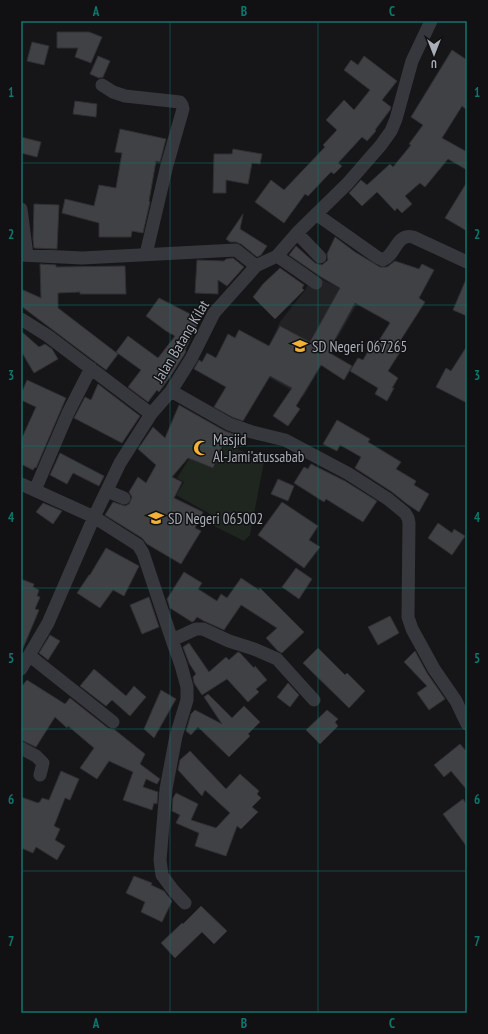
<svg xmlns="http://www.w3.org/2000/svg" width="488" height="1034" font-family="'PT Sans Narrow',sans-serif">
	<rect width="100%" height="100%" fill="#161618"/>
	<path fill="#222225" d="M314,275L360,299L303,397L258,371L280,322L305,290Z"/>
	<path fill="#1e261f" d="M225,443L264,462L250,535L244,541L208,523L212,515L176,495L184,482L177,478L189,459L213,468Z"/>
	<path fill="#404145" stroke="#303034" d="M57,32H89L102,37L91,63L75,57L78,48H57Z
		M32,42L49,46L44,65L27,61Z
		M452,50L467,60V110L462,106L442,138L467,152V170L448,159L425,187L420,183L405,196L412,204L402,213L397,208L395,211L377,192L362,206L349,193L361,180L367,185L390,164L393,167L411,145L409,144L423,125L411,117Z
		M98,56L110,61L103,77L99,78L90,74Z
		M364,56L397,81L382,100L391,107L390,110L375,130L376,131L367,141L362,137L338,163L342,166L334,174L331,172L308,196L305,194L284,223L255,202L271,180L284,190L325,147L323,145L337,130L326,120L344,100L354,110L370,90L344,70L351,60L358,65Z
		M75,101L97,104L96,117L73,114Z
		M120,129L166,139L160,162L156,161L149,201L150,202L143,233L132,231L131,237H99V223L62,213L65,199L94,206L99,185L116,188L122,153L115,152Z
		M21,137L41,142L37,157L21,153Z
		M233,149L262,154L260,164L252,163L248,184L226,180V193H213L214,154H232Z
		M467,182V231L445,218Z
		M34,204L59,205L57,249L34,248L33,239Z
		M243,214L240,229L267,246L261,255L257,257L241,244L236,242H230L226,239Z
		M335,237L355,252L380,267H387L395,261L419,269L422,264L434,270L419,298L425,302L400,341L405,344L388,371L398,378L392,388H394L387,401L375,394L378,388L350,371L358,358L363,360L375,340L378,342L390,323L389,322L355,303L328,352L352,366L344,380L321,365L296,406L300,409L288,426L273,416L292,388L270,376L243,421L232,417L214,407L226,387L194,369L199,360L202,362L207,353L216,358L228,334L235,338L239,330L269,346L280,326L310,342L340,288L321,277L289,255L296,246L315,263L322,265L328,260L327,254Z
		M233,258L244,267L227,286L218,280V294L195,293L197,260L224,261L226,259Z
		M40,264L56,265V267L125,266L126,294H80V292L58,293V308L118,354L106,370L21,306V289L41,298Z
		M280,268L304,285L302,288L304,290L275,319L253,297L263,284Z
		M467,277V316L453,310Z
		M159,298L200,319L185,350L186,351L184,355L170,377L159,392L157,390L148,402L128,387L141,370L116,352L128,336L158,358L175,336L166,331L146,316Z
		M21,331L39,347L45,344L52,349L58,359L34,373L21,351Z
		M467,346V403L436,387L446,368L451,371Z
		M27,380L66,398L36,468L35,467L33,470L21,464V440L36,407L21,400V394Z
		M98,384L140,416L122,443L74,418L85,397L91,400Z
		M179,405L225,431L242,437L237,448L224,442L213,468L188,458L172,477L182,482L174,498L203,512L195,528L201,531L181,564L147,544L142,538L105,515L113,502L125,506L129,504L132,497L129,492L138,477L146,483L156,465L138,449L153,427L165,438Z
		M337,420L370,439L368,442L401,462L396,469L416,481L414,485L429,494L419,512L407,504L392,492L355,468L361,457L340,445L337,451L323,444Z
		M60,453L104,476L99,486L73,473L67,484L50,475Z
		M311,464L345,481L377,501L363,522L326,499L324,502L294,483L304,467L308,469Z
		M278,479L294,486L288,501L271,494Z
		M282,502L318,526L309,540L320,547L304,568L258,535Z
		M43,503L62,511L53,524L36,512Z
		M438,523L452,533L454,529L465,536L452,555L428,538Z
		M106,548L139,566L124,596L113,590L100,608L77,593L89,575H90Z
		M296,568L312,579L299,599L282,587Z
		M184,572L202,583L198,589L217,601L221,594L227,598L241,578L259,590L260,588L304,632L282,653L278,651L266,638L277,628L241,605L224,630L204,621L197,617L194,621L192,622L170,608L167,599Z
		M21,579L34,584L33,587L39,590L37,596L40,597L35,609L39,610L21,653Z
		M149,597L159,627L142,634L130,605Z
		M390,616L399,633L378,645L368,627Z
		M50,635L60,641L48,660L39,653Z
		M189,643L209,672L226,657L229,660L238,652L240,653L254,668L255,666L267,680L256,689L259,692L248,702L227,679L202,695L194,683L193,677L196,674L189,663L183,647Z
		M318,648L345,675L347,673L365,691L349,708L303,663Z
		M415,651L427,673L445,699L429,710L417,693L427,686L404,662Z
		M94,669L126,696L134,686L146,697L130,716L112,700L106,706L80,686Z
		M27,680L65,704L70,698L108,728L115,730L145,754L140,764L160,779L157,784L146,779L143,787L158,792L157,804L154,803L152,810L123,800L133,772L109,761L97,779L80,768L94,748L68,726L67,728L55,717L36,747L21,740V687Z
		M288,683L299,695L290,707L277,697Z
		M161,690L176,699L154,738L144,729Z
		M208,694L232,718L244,706L260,722L248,734L250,736L229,757L198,727L191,735L186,731L191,714L195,710L222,724L204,697Z
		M327,710L338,719L335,722L338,726L320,744L306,730Z
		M460,744L467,752V790L451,771L444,777L434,765Z
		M190,751L226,789L240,774L259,791L257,794L261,798L252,807L258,812L241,829L237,826L226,856L195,846L199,833L176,823L180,815L172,811L173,798L176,793L198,804L191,820L216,828L230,813L205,790L202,796L178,770L180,760Z
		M61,771L79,779L70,800L65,798L54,826L60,829L55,840L65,846L57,860L36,847L33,853L21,848V797L38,803L39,802H40L42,798L49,800Z
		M463,799L467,805V847L443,814Z
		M134,876L152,883L151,885L164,891L172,901L162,922L141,912L145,902L126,893Z
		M201,906L227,931L214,944L202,932L175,958L161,943L182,923L183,924Z"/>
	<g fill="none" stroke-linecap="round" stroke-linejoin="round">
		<path stroke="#37383d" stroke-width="13" d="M102,85L113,92L125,96L180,102L182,105L183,109L167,165L146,254
			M21,209L27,255
			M316,214L377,257L383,260C396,255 396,233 413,237L467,262
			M297,233L320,257
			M21,255L82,258L236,250L256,266
			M277,256L316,283
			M21,319L48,336L151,414
			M171,391L229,424L252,432L285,440L349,474L388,499L405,513L408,518L409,523L408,617L412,629L434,669L456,701L467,724
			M21,484L94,517L138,545L143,553L172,640L181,665L187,687V700L176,736L166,789L160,860L162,875L173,890L185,903
			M35,490L68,413L91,368
			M107,491L124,498
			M172,640L196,629H203L229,641L254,649L277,659L314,700
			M30,656L113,722
			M21,669L48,623L94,517L120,463L151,414L171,391L191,359L214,313L256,266L277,256L297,233L347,184L381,145L391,131L396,119L412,61L431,21
			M21,748L36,756L43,763L40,775"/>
	</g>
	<path fill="none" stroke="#0f766e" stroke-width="1" stroke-opacity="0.55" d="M170,21V1013M318,21V1013M21,163H467M21,305H467M21,446H467M21,588H467M21,729H467M21,871H467"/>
	<defs>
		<g id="school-bare" transform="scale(1.2)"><path d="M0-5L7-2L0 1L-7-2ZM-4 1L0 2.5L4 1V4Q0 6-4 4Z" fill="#f2b134" stroke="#111113" stroke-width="2.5" paint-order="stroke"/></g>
		<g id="mosque-bare" transform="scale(1.2)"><path d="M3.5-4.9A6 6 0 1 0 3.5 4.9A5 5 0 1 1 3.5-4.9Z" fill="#f2b134" stroke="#111113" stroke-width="2.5" paint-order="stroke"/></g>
	</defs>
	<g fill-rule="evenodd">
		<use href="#school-bare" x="300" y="346"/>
		<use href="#mosque-bare" x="201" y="448"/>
		<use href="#school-bare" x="156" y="518"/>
	</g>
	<g text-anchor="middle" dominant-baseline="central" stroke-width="3" stroke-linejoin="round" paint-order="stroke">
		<g font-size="15" fill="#a8adb8" stroke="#111113">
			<text transform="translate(181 341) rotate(-59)">Jalan Batang Kilat</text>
		</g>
		<g font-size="15" fill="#a8adb8" stroke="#111113" text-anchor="start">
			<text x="312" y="346">SD Negeri 067265</text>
			<text x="213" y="439">Masjid<tspan x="213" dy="17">Al-Jami'atussabab</tspan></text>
			<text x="168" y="518">SD Negeri 065002</text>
		</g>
	</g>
	<rect width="488" height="1034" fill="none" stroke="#111113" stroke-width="44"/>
	<g transform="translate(434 54) rotate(180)" stroke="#111113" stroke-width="3" paint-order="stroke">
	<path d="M0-3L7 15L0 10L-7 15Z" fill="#a8adb8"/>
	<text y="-6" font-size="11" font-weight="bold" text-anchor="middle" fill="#a8adb8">U</text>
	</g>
	<rect x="22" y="22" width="444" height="990" fill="none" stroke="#0f766e" stroke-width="1.5"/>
	<g font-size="13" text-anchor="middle" font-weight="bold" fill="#0f766e">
		<text x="96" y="16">A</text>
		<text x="244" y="16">B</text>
		<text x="392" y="16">C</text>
		<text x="11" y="97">1</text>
		<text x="477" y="97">1</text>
		<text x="11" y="239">2</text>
		<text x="477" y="239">2</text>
		<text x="11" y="380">3</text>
		<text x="477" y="380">3</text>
		<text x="11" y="522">4</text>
		<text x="477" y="522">4</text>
		<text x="11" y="663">5</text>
		<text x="477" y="663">5</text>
		<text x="11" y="804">6</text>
		<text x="477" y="804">6</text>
		<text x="11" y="946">7</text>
		<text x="477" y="946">7</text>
		<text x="96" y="1028">A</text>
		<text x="244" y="1028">B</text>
		<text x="392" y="1028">C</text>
	</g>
</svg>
